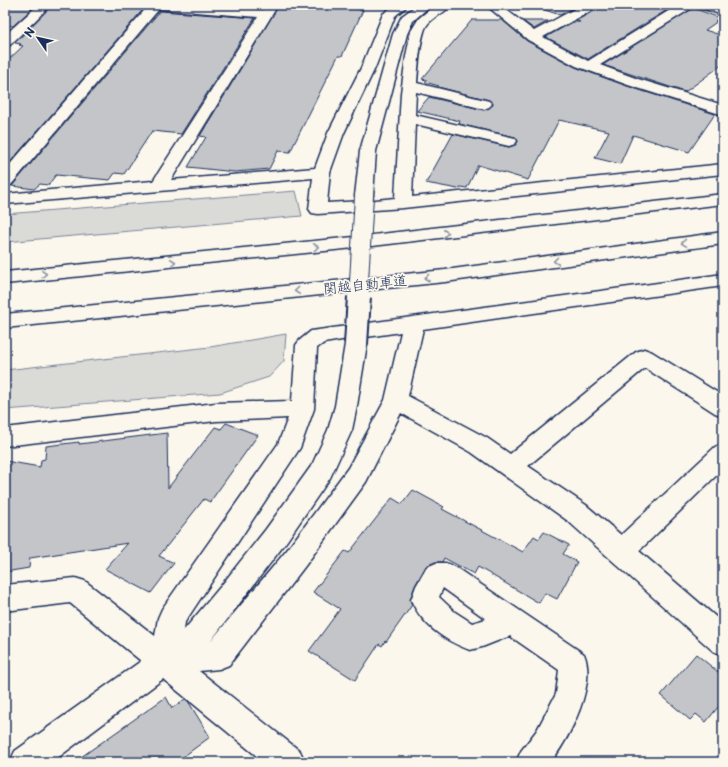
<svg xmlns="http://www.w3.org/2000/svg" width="728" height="767" font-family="'Playpen Sans','Klee One',sans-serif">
	<rect width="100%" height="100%" fill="#fbf7ec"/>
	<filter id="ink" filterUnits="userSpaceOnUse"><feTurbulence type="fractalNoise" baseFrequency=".025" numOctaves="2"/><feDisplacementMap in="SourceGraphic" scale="8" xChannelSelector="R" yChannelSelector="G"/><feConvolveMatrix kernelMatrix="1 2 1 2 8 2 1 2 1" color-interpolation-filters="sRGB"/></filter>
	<g filter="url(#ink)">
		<path fill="#dadad7" stroke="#7a849a" d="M296,191L302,216L5,242V214Z
			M286,334L284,361L269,377L220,393L5,410V370L210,347Z"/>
		<path fill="#c3c5c9" stroke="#1b2f5e" d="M5,5H36L13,26L5,25Z
			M52,5H147L5,168V63L23,46L19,45L21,44L15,43Z
			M221,5H264L262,8Z
			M279,5H361L359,10H363L342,56H338L290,152L278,151L269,169L235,172L188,167L206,137L200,136Z
			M543,5H579L560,15L542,9Z
			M598,5H675L588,59L546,37L573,22H580L576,21L597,9Z
			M693,8L720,18L715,21H718L705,30L723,36V64L685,92L603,65Z
			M160,11L255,18L181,134L152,131L124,174L115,173L110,180L56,175L48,185L40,184L34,189L12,186Z
			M472,20H502L527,41L575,67L627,86L715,114L689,152L633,135L620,164L595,158L609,131L559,120L528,180L478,165L467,188L460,187L458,189L426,183L453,134L509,147L515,145L518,142L515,137L459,124L460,121L417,111L429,97L484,110L493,105L489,100L438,87L439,86L425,82L427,80L422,79Z
			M523,21H548L534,29Z
			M226,423L258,435L210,502L204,499L159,556L174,563L151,593L105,569L128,543L30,558L29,568L5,572V461L40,467L41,460L45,459L46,446L79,442V444L167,433L168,488L215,427L221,429Z
			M413,490L444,507L442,509L523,552L534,536L539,539L544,532L569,545L563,554L577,562L557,599L545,593L539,603L478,567L474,574L444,558L442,562H435L426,566L415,586L410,600L412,605L386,642L385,641L382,646L379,644L355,680L309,651L340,609L313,592L345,551L349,553L392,498L402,504Z
			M696,654L723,676V701L706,722L696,714L690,720L661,695Z
			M166,697L172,708L185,699L188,701L210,737L176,762H74Z"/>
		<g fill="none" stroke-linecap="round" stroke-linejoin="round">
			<g stroke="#1b2f5e" stroke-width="3">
				<path id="minor" d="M38,5H51L10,45L5,46V35Z
					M149,5H203L263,10L266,5H278L171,180L315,168L328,133L361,68L383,14L394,5H408L395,16L375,68L344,133L330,172L327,203L363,201L358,200L355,196L360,151L393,34L402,16L417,5H431L413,21L407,34L376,151L373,196L370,200L366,201L395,198L401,93L406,56L411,31L419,18L434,6L451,5C446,13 433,16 427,25C420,35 418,70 417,83L489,101L492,104L489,107L484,109L416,92L415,115L515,138L517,141L515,144L509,146L415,124L412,197L723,164V174L403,208L318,214L312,213L309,209L313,178L5,204V194L153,181L258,17L159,9L11,185L5,186V170Z
					M486,5H500L534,31L582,5H597L596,8L543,37L588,61L678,5H693L692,8L600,65L638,79L723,105V115L628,85L576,66L528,40Z
					M700,5H718L723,7V15L701,8Z
					M723,274V286L423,329L408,396L487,438L510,454L636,352L644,349L652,352L723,396V416L715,413L645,368L528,466L586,505L621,535L715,447L723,444V469L639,551L723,623V655L713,651L568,521L471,452L401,413L366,482L305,566L229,665L219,669L199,671L300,751L305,762H264L163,679L52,762H10L15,751L141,661L70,603L5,611V585L75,578L85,581L155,636L158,618L162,609L278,444L288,418L216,421L5,446V428L216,403L292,401L296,345L300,340L311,331ZM401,332L385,400L348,468L287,550L210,642L284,545L330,478L352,430L357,406L367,344L363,339L360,338ZM348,339L345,344L335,406L328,430L312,465L266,529L221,586L184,630L185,622L300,448L314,409L317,348L324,343Z
					M436,563H446L455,567L584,654C597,684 570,737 551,762H516L521,751L537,730L556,694L559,670L510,636L482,647L470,650C445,641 422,625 411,600L416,586L427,567ZM443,588L486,619L472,623L455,612L439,597Z"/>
			</g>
			<g stroke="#1b2f5e" stroke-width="3">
				<path id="highway" d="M723,194V204L364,247L5,284V272L364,236Z
					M723,232V244L445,282L5,328V314L445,270Z"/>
			</g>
			<use href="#minor" fill="#fbf7ec" fill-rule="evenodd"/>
			<use href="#highway" fill="#fbf7ec" fill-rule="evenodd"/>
			<g stroke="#1b2f5e" stroke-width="20" stroke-linecap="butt">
				<path id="minor-bridge-far1" d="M358,298L364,196"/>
			</g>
			<g stroke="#1b2f5e" stroke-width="26" stroke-linecap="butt">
				<path id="minor-bridge" d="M356,344L359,297"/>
			</g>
			<use href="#minor-bridge-far1" stroke="#fbf7ec" stroke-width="18"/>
			<use href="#minor-bridge" stroke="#fbf7ec" stroke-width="22"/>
		</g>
		<defs><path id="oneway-chevron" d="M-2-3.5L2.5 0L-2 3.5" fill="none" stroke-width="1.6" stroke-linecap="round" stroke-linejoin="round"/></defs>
		<g stroke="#8b93a5">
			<use href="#oneway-chevron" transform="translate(446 233) rotate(-6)"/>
			<use href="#oneway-chevron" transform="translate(684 243) rotate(172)"/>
			<use href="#oneway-chevron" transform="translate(316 247) rotate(-6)"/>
			<use href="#oneway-chevron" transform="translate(556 261) rotate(172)"/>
			<use href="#oneway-chevron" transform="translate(173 262) rotate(-6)"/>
			<use href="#oneway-chevron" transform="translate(44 274) rotate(-5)"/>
			<use href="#oneway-chevron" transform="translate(427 278) rotate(174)"/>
			<use href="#oneway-chevron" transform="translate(297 291) rotate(174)"/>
		</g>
	</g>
	<g text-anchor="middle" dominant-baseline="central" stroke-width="3.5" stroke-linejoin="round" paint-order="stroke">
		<g font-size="14" fill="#1b2f5e" stroke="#fbf7ec">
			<text transform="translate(365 284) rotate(-6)">関越自動車道</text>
		</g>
	</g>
	<rect width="728" height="767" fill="none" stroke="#fbf7ec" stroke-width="20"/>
	<rect x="10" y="10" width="708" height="747" fill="none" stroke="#1b2f5e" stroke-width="1.5" filter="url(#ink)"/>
	<g transform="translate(38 38) rotate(304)" stroke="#fbf7ec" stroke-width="3" paint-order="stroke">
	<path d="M0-3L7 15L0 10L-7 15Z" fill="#1b2f5e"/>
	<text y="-6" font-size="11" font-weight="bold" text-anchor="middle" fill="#1b2f5e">N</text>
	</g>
</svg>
